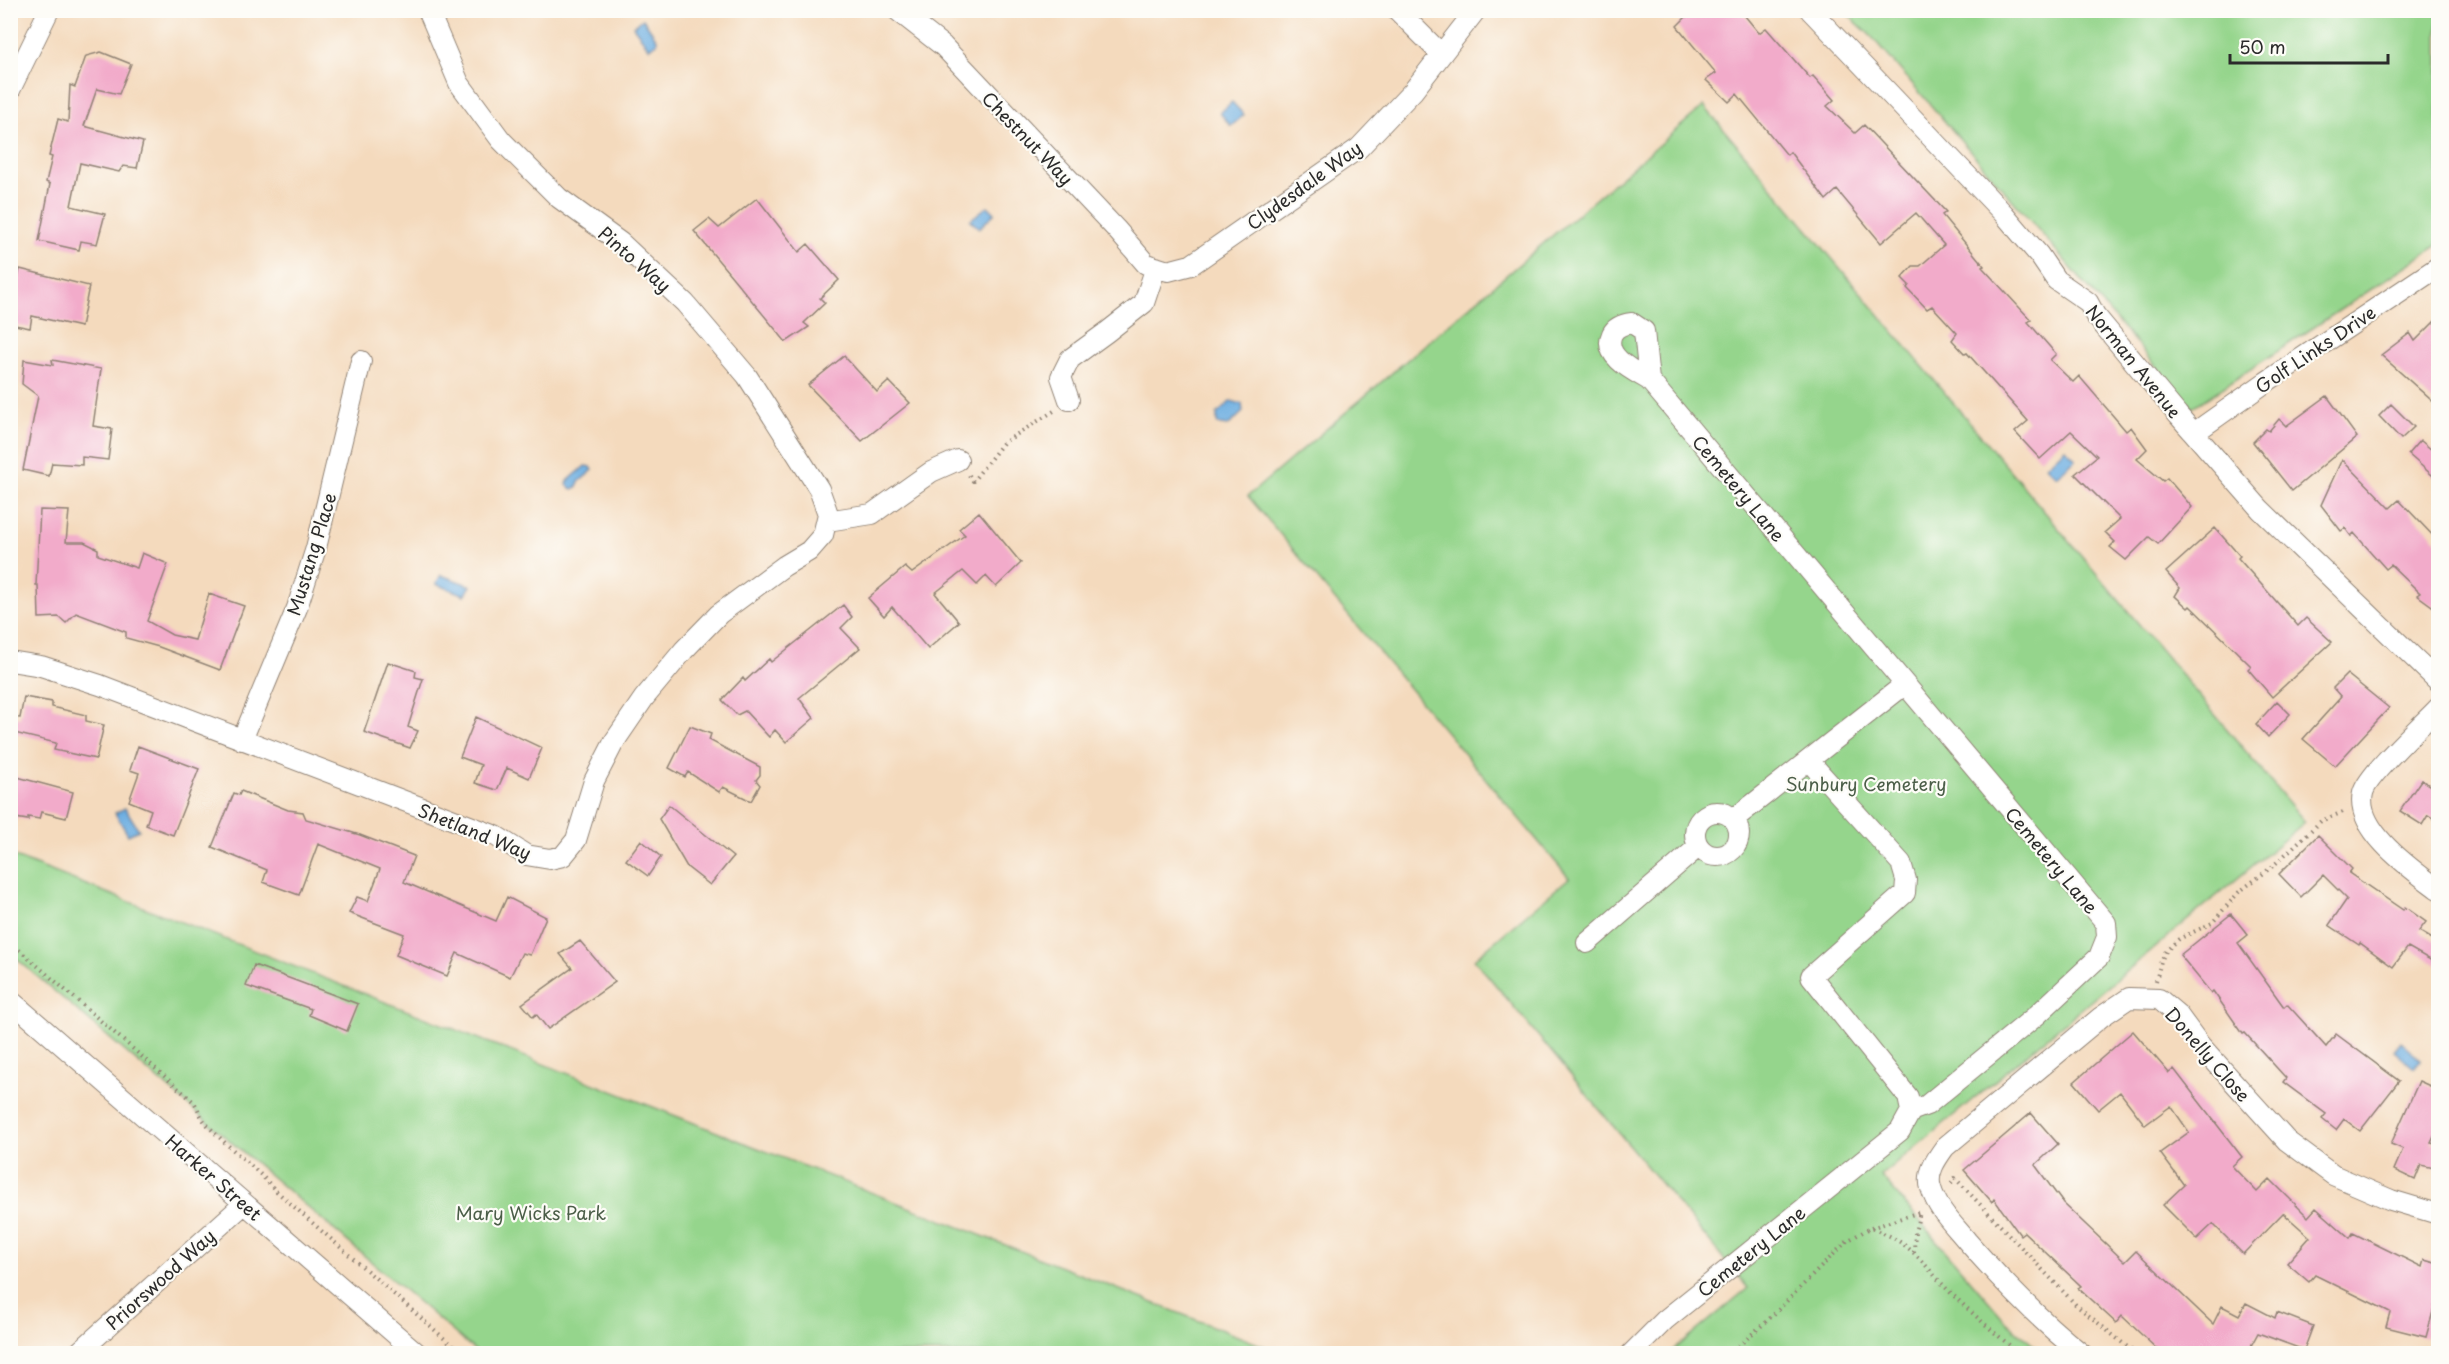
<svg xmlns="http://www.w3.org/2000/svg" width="2449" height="1364" font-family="'Playpen Sans',sans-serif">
	<rect width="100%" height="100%" fill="#fdfcf7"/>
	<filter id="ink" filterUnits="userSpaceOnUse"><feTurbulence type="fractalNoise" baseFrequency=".0167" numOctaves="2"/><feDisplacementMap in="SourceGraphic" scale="12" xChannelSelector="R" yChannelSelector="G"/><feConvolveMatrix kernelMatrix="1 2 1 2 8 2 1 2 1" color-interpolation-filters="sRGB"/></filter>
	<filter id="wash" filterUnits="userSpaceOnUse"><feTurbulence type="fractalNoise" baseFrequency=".008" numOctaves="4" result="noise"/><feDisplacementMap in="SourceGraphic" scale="24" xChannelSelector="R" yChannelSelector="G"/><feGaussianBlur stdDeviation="1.35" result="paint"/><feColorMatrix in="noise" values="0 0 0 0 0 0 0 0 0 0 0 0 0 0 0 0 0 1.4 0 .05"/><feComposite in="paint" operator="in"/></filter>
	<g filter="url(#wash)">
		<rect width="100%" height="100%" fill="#f4dabd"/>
		<path fill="#95d58c" stroke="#60805c" stroke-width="1.5" d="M1844,11H2438V245L2192,408L1871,36Z
			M1704,106L2305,822L1881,1176L2004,1319L2042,1353H1670L1748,1288L1474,959L1569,878L1248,496Z
			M10,855L1281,1353H478L11,954Z"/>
		<path fill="#6daee1" stroke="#4c6c86" stroke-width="1.5" d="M643,19L657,39V43L649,48L633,26Z
			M1232,102L1244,115L1231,126L1220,113Z
			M988,206L995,213L979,228L970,220Z
			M1231,401L1242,404L1243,412L1228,426L1220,425L1217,422V414Z
			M2065,448L2076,459L2056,476L2046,466Z
			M585,466L591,467L593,470L579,482L576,488L572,489L567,485L568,481Z
			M441,575L471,586L465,595L436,584Z
			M125,808L139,830L128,835L115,813Z
			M2401,1042L2421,1059L2414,1068L2394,1051Z"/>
		<g id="blocks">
			<path fill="#f2abca" d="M1693,10H1740L1759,33L1766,28L1810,78L1813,76L1834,100L1827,106L1855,133L1864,125L1946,212L1942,215L1984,266L1982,267L2031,320L2028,322L2056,354L2050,360L2073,382L2079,376L2126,431L2131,427L2147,449L2137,459L2163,481L2167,478L2192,507L2158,544L2149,537L2126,560L2110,547L2115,542L2105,532L2120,519L2075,474L2097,456L2071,431L2040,459L2015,432L2028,421L1967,353L1965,354L1952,340L1957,333L1932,306L1927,309L1907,288L1909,285L1902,278L1913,266H1920L1944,245L1916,213L1881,243L1837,190L1826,200L1790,152L1787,155L1737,94L1729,102L1706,80L1716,73L1677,26Z
				M101,52L131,64L119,94L97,89L84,126L143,142L137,168L123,166L119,172L80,163L71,206L105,214L97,244L81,241L79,250L39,241L50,184L46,182L52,157L49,156L58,119L68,122L70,85L75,87L86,56Z
				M757,198L799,252L808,244L839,280L820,298L825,303L804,323L809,327L786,342L694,231L709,219L719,228Z
				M20,269L89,286L81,327L32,316L30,328L10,324V312Z
				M2439,317V407L2381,355L2410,333L2415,341Z
				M844,356L877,392L889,381L910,403L862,441L808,385Z
				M24,360L53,365L52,360L101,369L93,426L112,429L108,460L82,457V465L52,463L49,476L23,470L38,396L22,384Z
				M2327,396L2357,437L2292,491L2253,442L2266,429L2269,431L2279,419L2286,426Z
				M2391,404L2414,427L2401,439L2379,416Z
				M2420,440L2439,456V481L2408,454Z
				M2342,459L2390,508L2399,500L2439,542V611L2417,595L2420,593L2391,565L2386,569L2354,533L2351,536L2345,528L2341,531L2321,505Z
				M40,510L69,511L66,542H84L98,549V555L137,568L142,553L168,564L147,621L172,635L195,640L209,594L244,606L220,670L159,647L126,638V632L76,613L66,623L59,617L39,618L38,585H36Z
				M979,512L1021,563L996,587L986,576L977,585L963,571L935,593L959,622L928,649L892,607L884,616L868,598L905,567L912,573L965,535L959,529Z
				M2215,528L2240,556L2238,558L2298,626L2306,618L2332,642L2272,697L2248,669L2251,666L2190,606L2188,608L2175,596L2180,588L2166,572Z
				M843,605L852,617L841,628L860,648L799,698L814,718L786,742L775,730L769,737L745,711L737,715L722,700L743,678L745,681L769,659L771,662Z
				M388,662L416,671L415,677L423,679L408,727L418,731L410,748L364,732Z
				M2347,674L2389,708L2335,766L2303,739L2341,697L2333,688Z
				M24,697L52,702V707L86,715V721L104,725L96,759L54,750L56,743L10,732V717L20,718Z
				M2277,701L2290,714L2268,737L2256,724Z
				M476,717L542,748L529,778L507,768L497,790L475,783L481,765L460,757Z
				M690,726L711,734L709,740L760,767V775L756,780L760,785L751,801L723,787L719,792L688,772L685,777L669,768Z
				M138,746L199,769L173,835L146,825L151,810L129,801L139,773L130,770Z
				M10,775L73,792L66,818L41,812L39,819L28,817V820L10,817Z
				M2421,780L2439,791V822L2428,815L2422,825L2400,811Z
				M241,791L288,810L303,812L306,819L360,835L414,856L404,882L496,921L507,897L546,917L530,955L522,953L510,977L457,953L447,976L396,955L404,934L349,913L357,897L368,901L380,869L318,844L299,895L263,882L267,870L212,847L234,793L239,795Z
				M669,805L733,857L710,885L687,867L659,819Z
				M2318,835L2352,869L2349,873L2403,910L2405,907L2426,922L2419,931L2439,943V965L2408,947L2393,967L2360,943L2359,945L2329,925L2347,899L2323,875L2301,897L2279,874Z
				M641,840L661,857L648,876L626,860Z
				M2231,914L2248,935L2238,943L2284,1007L2287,1004L2326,1047L2336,1034L2399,1081L2360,1131L2344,1119L2336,1130L2322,1119L2326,1114L2283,1082L2286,1078L2245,1033L2243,1034L2213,991L2211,993L2180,955Z
				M580,941L615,982L548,1029L536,1014L533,1017L522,1004L572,968L560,954Z
				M254,965L358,1004L347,1031L309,1015L311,1009L246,986Z
				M2133,1031L2169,1073L2174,1069L2242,1157L2232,1166L2257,1192L2270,1179L2308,1217L2316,1208L2350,1238L2353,1233L2422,1267L2424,1260L2439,1264V1290L2426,1337L2386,1327L2390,1312L2315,1275L2309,1282L2287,1263L2310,1237L2283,1213L2243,1254L2213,1224L2197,1239L2163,1205L2184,1185L2160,1153L2189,1132L2171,1106L2145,1125L2120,1092L2098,1110L2074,1082Z
				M2419,1081L2439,1090V1126L2431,1143L2439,1145V1169L2421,1165L2415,1180L2394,1170L2403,1149L2391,1144Z
				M2031,1113L2058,1144L2035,1165L2063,1203L2125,1262L2136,1251L2213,1324L2222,1306L2239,1315L2246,1303L2275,1318L2277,1312L2313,1326L2304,1350L2258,1333L2247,1353H2161L2122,1316L2116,1323L2078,1288L2081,1286L2024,1232L2020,1235L1994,1199L1992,1202L1964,1170Z"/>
		</g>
	</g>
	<g filter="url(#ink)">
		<use href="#blocks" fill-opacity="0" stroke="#908274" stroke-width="1.5"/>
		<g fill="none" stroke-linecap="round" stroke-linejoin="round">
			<g stroke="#908274" stroke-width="22">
				<path id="street" d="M897,10L943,46L1116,229L1146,264L1168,271L1191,265L1359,148L1413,91L1476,10
					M1397,10L1441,54
					M1810,10L2004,214L2039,255L2056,280L2088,302L2095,315L2178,415L2260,509L2438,681
					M10,90L49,10
					M1069,400L1061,377L1070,359L1107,332L1144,303L1156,267
					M2194,433L2266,382L2438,267
					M827,521L872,514L931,472L958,460
					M10,661L41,666L100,685L496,836L526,855L550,859L563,856L576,840L594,781L614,742L644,698L684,650L719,614L784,566L809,551L823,535L828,514L819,489L747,376L685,303L621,243L559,198L501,140L459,83L428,10
					M2438,708C2423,724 2367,775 2363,793C2354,830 2413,870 2438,889
					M242,740L297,608L316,548L361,361
					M1809,761L1901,863L1906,880L1905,893L1811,976L1908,1097L1911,1111
					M1695 834a22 22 0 1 1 44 0a22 22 0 1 1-44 0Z
					M1734,819L1904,685
					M1587,943L1698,847
					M10,1000L418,1354
					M77,1354L244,1204
					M1631,1354L1665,1320L1900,1131L1911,1111L1927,1105L2037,1015L2099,957L2107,937L2106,923L1649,380C1633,371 1602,356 1612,334C1616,326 1624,324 1632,323L1644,331L1649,380
					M2082,1354C2040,1321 2002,1281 1967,1241C1954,1225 1937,1209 1931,1188C1926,1173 1937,1158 1945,1147L2101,1017L2129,998L2159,999L2178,1015L2200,1045L2287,1141L2333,1175L2391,1200L2438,1214"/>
			</g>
			<path stroke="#908274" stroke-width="4" stroke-dasharray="1.5 4.5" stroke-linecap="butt" d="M969,475L973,481L1003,443L1054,411
				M10,942L194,1102C198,1108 200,1116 205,1122C226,1147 254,1165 275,1190L462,1354
				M2156,981L2161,961L2166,951L2179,939L2212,923L2239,892L2273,866L2321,821L2343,812
				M1951,1183L1955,1178L2076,1305L2136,1354
				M1871,1228L1920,1212
				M1914,1252L1915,1232L1920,1212
				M1729,1354L1768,1320L1847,1241L1870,1228C1915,1243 1921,1264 1953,1295C1974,1315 1997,1335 2020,1354"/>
			<use href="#street" stroke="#fff" stroke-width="20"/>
		</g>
	</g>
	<g text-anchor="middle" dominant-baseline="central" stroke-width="4.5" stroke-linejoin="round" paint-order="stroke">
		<g font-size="18" fill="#2b2b2b" stroke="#fdfcf7">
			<text transform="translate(1028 138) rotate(46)">Chestnut Way</text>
			<text transform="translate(1304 185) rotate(-36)">Clydesdale Way</text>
			<text transform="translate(635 259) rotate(41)">Pinto Way</text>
			<text transform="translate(2315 349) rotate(-34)">Golf Links Drive</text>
			<text transform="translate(2134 361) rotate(51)">Norman Avenue</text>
			<text transform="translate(1739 488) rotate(50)">Cemetery Lane</text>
			<text transform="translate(311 554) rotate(-73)">Mustang Place</text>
			<text transform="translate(475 831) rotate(22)">Shetland Way</text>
			<text transform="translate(2052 860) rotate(50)">Cemetery Lane</text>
			<text transform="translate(2208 1054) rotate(49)">Donelly Close</text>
			<text transform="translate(214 1177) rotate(41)">Harker Street</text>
			<text transform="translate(1751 1251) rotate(-39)">Cemetery Lane</text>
			<text transform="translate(160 1279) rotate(-42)">Priorswood Way</text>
		</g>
		<g font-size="18" fill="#4b5e48" stroke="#fdfcf7">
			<text x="1866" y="783">Sunbury Cemetery</text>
			<text x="531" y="1212">Mary Wicks Park</text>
		</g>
	</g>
	<rect width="2449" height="1364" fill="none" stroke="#fdfcf7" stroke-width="36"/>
	<path d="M2230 54v9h158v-9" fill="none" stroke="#2b2b2b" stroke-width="3"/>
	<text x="2239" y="54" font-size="18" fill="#2b2b2b" stroke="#fdfcf7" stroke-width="4.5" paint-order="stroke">50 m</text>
</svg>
